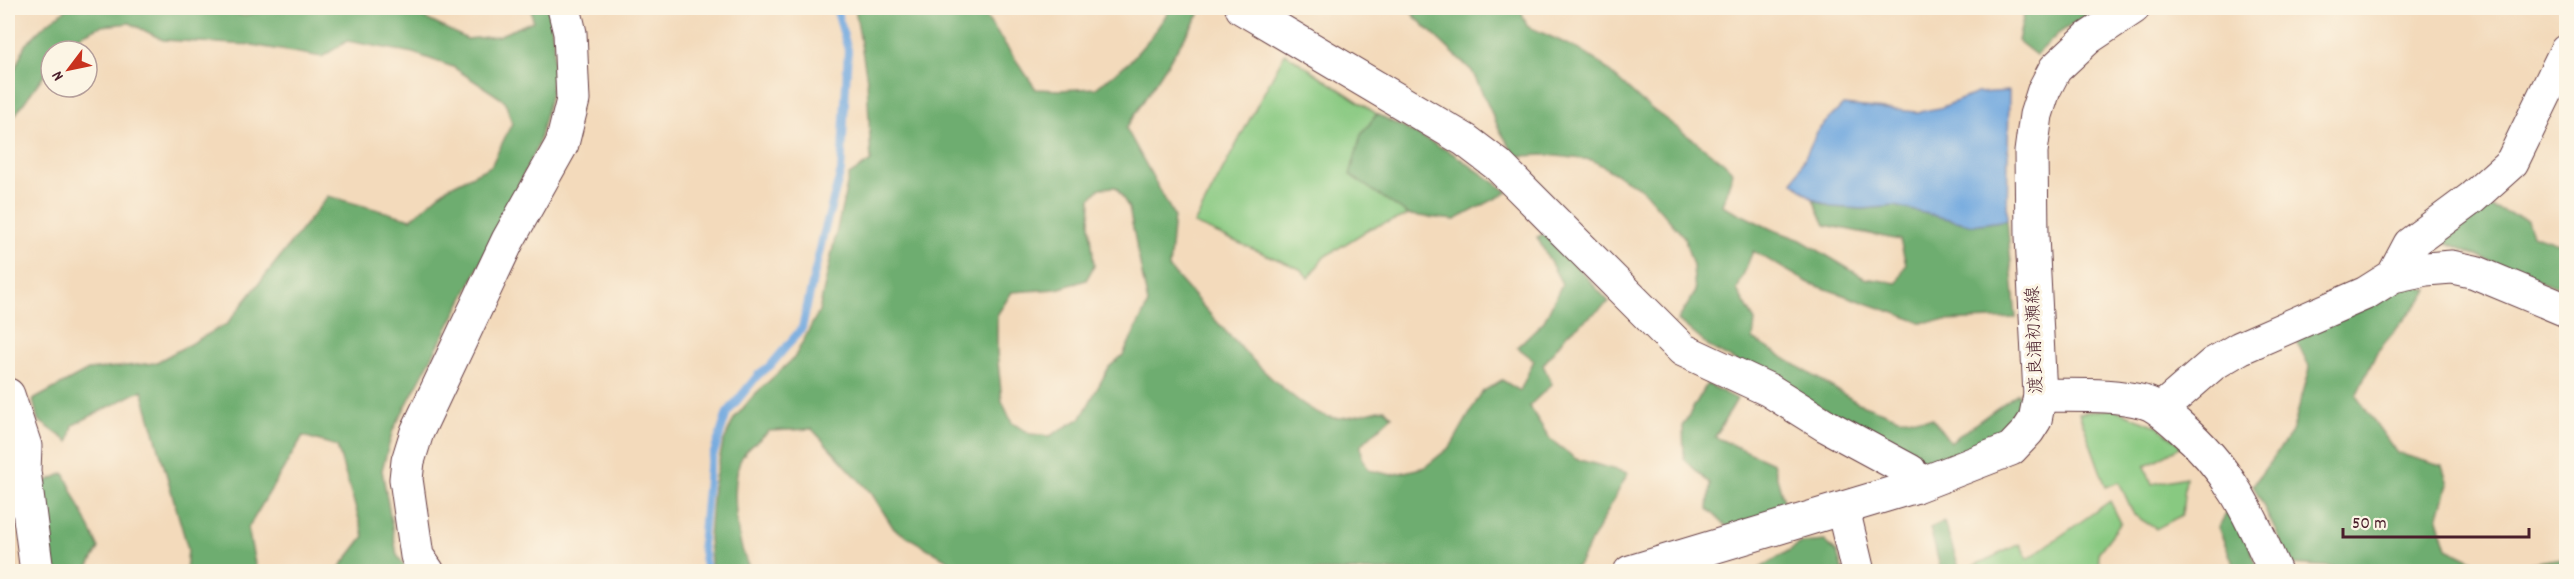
<svg xmlns="http://www.w3.org/2000/svg" width="2574" height="579" font-family="Dekko,'Klee One',sans-serif">
	<rect width="100%" height="100%" fill="#fcf5e5"/>
	<filter id="ink" filterUnits="userSpaceOnUse"><feTurbulence type="fractalNoise" baseFrequency=".0167" numOctaves="2"/><feDisplacementMap in="SourceGraphic" scale="12" xChannelSelector="R" yChannelSelector="G"/><feConvolveMatrix kernelMatrix="1 2 1 2 8 2 1 2 1" color-interpolation-filters="sRGB"/></filter>
	<filter id="wash" filterUnits="userSpaceOnUse"><feTurbulence type="fractalNoise" baseFrequency=".008" numOctaves="4" result="noise"/><feDisplacementMap in="SourceGraphic" scale="24" xChannelSelector="R" yChannelSelector="G"/><feGaussianBlur stdDeviation="1.35" result="paint"/><feColorMatrix in="noise" values="0 0 0 0 0 0 0 0 0 0 0 0 0 0 0 0 0 1.4 0 .05"/><feComposite in="paint" operator="in"/></filter>
	<g filter="url(#wash)">
		<rect width="100%" height="100%" fill="#f3dabb"/>
		<path fill="#88c981" stroke="#697456" stroke-width="1.5" d="M1285,53L1377,114L1361,135L1351,175L1409,215L1371,228L1324,257L1309,278L1300,269L1194,224Z
			M2113,409L2157,426L2182,446L2145,466L2152,484L2186,477L2182,515L2156,529L2134,515L2119,482L2106,487L2079,413Z
			M2110,501L2121,523L2098,553L2100,571L1960,572L2020,544L2028,559Z"/>
		<path fill="#6ead6f" stroke="#5c664d" stroke-width="1.5" fill-rule="evenodd" d="M68,8H215L245,16L265,8H404L467,39L498,36L533,21L531,8H549L554,46L551,93L538,145L465,295L393,430L382,470L397,555L408,571H337L364,536L337,446L303,436L248,528L256,569L252,572L186,571L188,549L142,390L73,425L69,442L38,420L33,400L88,370L155,363L227,324L328,196L411,219L447,188L491,166L512,123L505,101L453,67L413,53L347,41L322,57L252,45L163,40L130,23L101,26L68,41L61,51H51V65L8,125V86L25,45L45,25Z
			M855,8H980L1036,89L1060,90L1096,88L1129,62L1151,37L1171,8H1197L1199,15L1126,128L1174,216L1169,268C1201,302 1291,415 1335,418C1348,419 1371,411 1385,409L1392,416L1361,445L1362,458L1369,470L1392,475L1425,467L1451,446L1482,392L1502,380L1520,391L1534,360L1517,347L1544,321L1562,284L1537,237L1546,233L1609,302L1567,334L1543,365L1552,384L1529,406L1550,439L1576,459L1628,473L1578,566L1568,571H966L894,529L872,494L812,429L769,431C762,438 747,448 742,457C729,481 736,551 752,571L712,572L709,539L713,487L723,443L734,419L754,395L794,358L819,311L849,175L871,161L867,80ZM1116,187L1129,208L1148,304L1123,355L1109,367L1081,418L1050,436L1031,434L1012,423L1002,401L997,352V315L1012,292L1057,289L1086,280L1094,266L1090,223L1091,198L1100,188Z
			M1410,8H1520L1527,26L1580,50L1601,64L1640,100L1723,162L1733,172L1722,205L1771,229L1801,240L1864,278L1897,283L1906,264L1900,240L1825,225L1813,199L1832,207L1863,209L1895,206L1973,225L2007,220L2016,318L1920,322L1809,283L1753,251L1737,290L1755,321L1753,339L1858,403L1899,418L1933,419L1950,442L2018,393L2024,408L2002,439L1931,462L1907,454L1711,348L1678,320L1695,293L1693,266L1684,237L1642,189L1592,160L1547,155L1516,156L1500,131L1472,71L1414,16Z
			M2020,8H2097L2059,33L2036,55L2018,41L2025,10Z
			M1377,114L1452,153L1508,192L1455,220L1409,215L1350,175L1361,135Z
			M2482,204L2527,220L2532,234L2566,246V290L2507,269L2441,240Z
			M2406,284L2429,290L2377,352L2356,396L2397,453L2442,466L2448,484L2438,519L2447,548L2491,570L2561,558L2564,571L2351,572L2344,568L2292,564L2253,485L2292,432L2310,368L2295,338Z
			M1707,384L1737,399L1715,437L1773,463L1786,509L1728,528L1708,509L1710,484L1684,459L1683,425Z
			M64,473L99,548L86,571H49L32,488Z
			M2233,503L2259,571H2236L2218,527Z
			M1944,522L1960,570V571H1941L1930,528Z
			M1825,541L1837,553L1843,572H1754L1801,543Z"/>
		<path fill="#71a8df" stroke="#5e6485" stroke-width="1.5" d="M2009,91L2007,220L1973,225L1895,206L1863,209L1832,207L1813,199L1793,182L1818,130L1843,105L1917,112L1940,108L1977,93Z"/>
		<g fill="none" stroke-linecap="round" stroke-linejoin="round">
			<path stroke="#71a8df" stroke-width="8" d="M707,572L702,545L709,468L727,413L758,375L771,365L802,328L823,236L841,171L848,50L836,8"/>
		</g>
	</g>
	<g filter="url(#ink)">
		<g fill="none" stroke-linecap="round" stroke-linejoin="round">
			<g stroke="#633b41" stroke-width="35">
				<path id="minor" d="M1242,8L1465,140L1498,165L1683,350L1769,390L1825,425L1910,471L1913,487
					M2393,276L2410,244L2472,198L2512,162L2566,51
					M8,395L25,446L24,471L37,572
					M2040,395C2073,396 2112,393 2144,402C2157,405 2168,417 2178,425C2229,468 2249,512 2275,572
					M2160,410L2213,364L2240,348L2366,293L2393,276L2426,269L2452,267L2475,272L2566,310
					M1843,509L1858,572
					M428,572L417,556L406,479L408,461L417,432L508,240L562,144L573,100L570,33L564,8"/>
			</g>
			<g stroke="#633b41" stroke-width="35">
				<path id="major" d="M1630,572L1913,487L2011,449L2028,431L2035,420L2040,395L2032,236L2031,152L2036,115L2044,90L2055,69L2088,38L2133,8"/>
			</g>
			<use href="#minor" stroke="#fff" stroke-width="33"/>
			<use href="#major" stroke="#fff" stroke-width="33"/>
		</g>
	</g>
	<g text-anchor="middle" dominant-baseline="central" stroke-width="6" stroke-linejoin="round" paint-order="stroke">
		<g font-size="18" fill="#4a1f2b" stroke="#fcf5e5">
			<text transform="translate(2036 340) rotate(-92)">渡良浦初瀬線</text>
		</g>
	</g>
	<rect width="2574" height="579" fill="none" stroke="#fcf5e5" stroke-width="30"/>
	<g transform="translate(69 69) rotate(238)"><circle r="28" fill="#fcf5e5" stroke="#b59f9b" stroke-width="1.5"/>
	<path d="M0-4.5L10 22L0 15L-10 22Z" fill="#c8321e"/>
	<text y="-9" font-size="16" font-weight="bold" text-anchor="middle" fill="#4a1f2b">N</text>
	</g>
	<path d="M2343 528v9h186v-9" fill="none" stroke="#4a1f2b" stroke-width="3"/>
	<text x="2352" y="528" font-size="18" fill="#4a1f2b" stroke="#fcf5e5" stroke-width="4.5" paint-order="stroke">50 m</text>
</svg>
